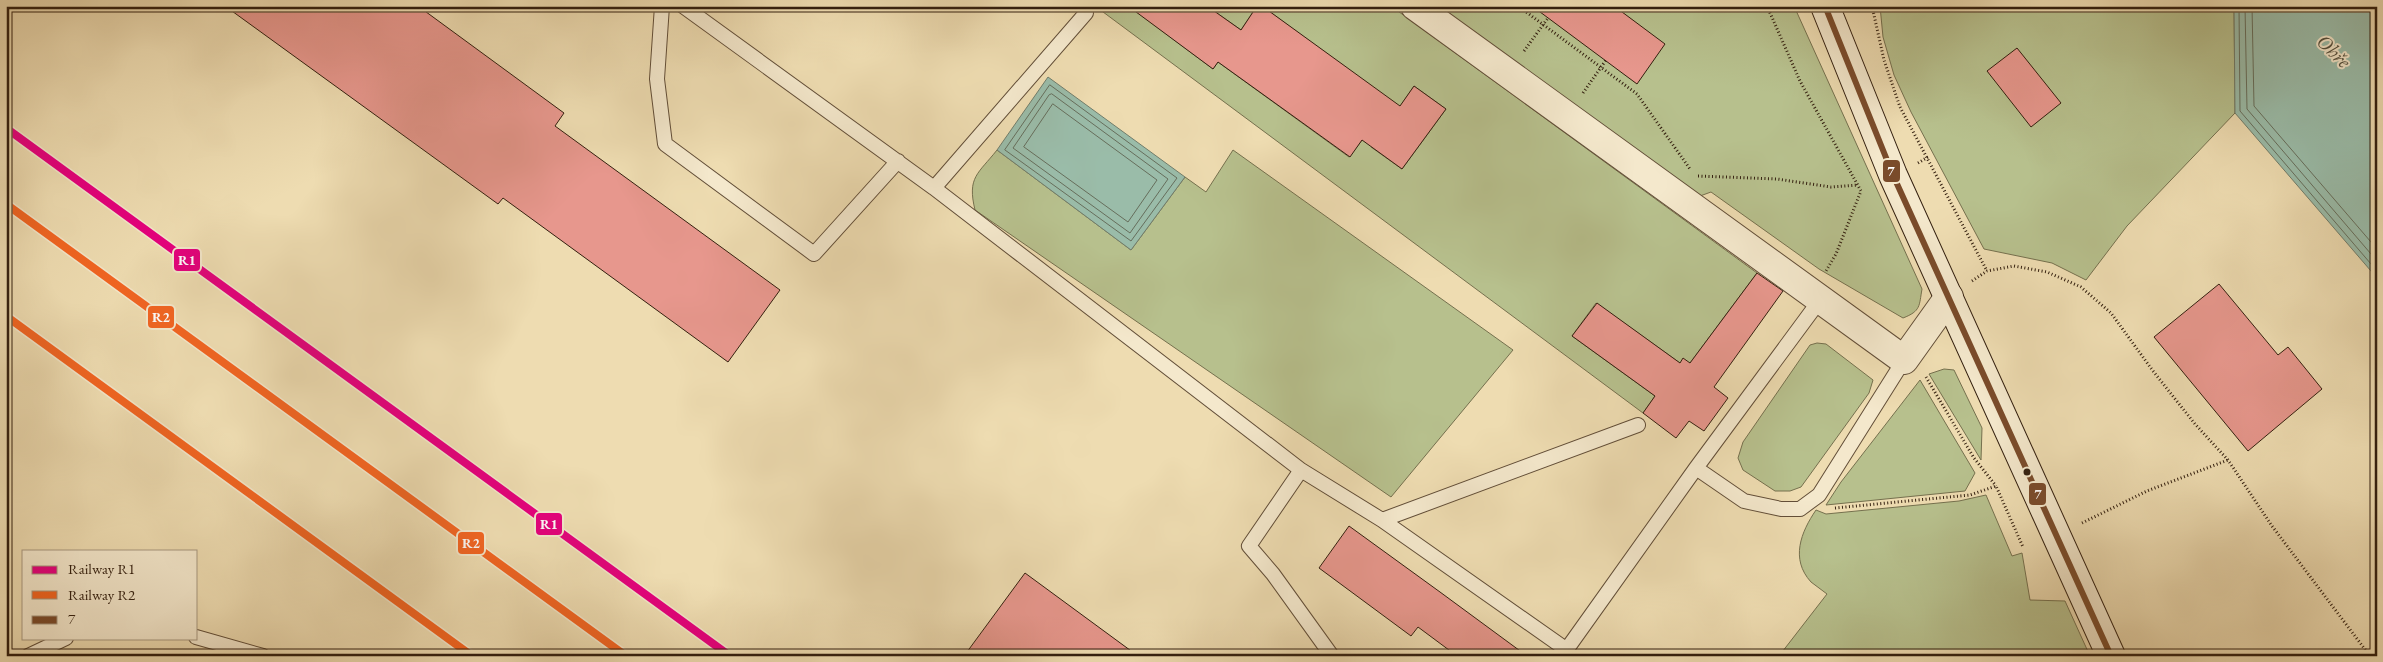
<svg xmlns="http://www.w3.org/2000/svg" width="2383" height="662" font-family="'EB Garamond',serif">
	<rect width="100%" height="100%" fill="#eedcb1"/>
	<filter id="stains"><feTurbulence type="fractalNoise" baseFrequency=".004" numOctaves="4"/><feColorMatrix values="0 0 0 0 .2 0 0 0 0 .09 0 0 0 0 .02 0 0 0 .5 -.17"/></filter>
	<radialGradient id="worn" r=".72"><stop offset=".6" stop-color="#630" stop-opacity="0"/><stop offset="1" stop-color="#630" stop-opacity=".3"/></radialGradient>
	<path fill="#b7c08d" stroke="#75704e" d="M1095,6H1129L1213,69L1218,62L1349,157L1366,135L1375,142L1371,147L1402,169L1446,109L1414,86L1399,108L1262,6H1391L1757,273L1690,363H1680L1596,303L1572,336L1655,396L1643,413Z
		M1207,6H1257L1241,30Z
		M1439,6H1794L1922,289C1919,306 1921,311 1903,318L1819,269L1711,192L1700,196Z
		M1880,6H2234L2235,113L2127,226L2086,280L2052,263L1984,249L1911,112L1894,75L1883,37Z
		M997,150L1131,250L1185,177L1206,192L1233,150L1513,350L1391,497L975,210C967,177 978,174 997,150Z
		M1817,343L1826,344L1873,380L1869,393L1801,487L1790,491H1775L1743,470L1738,458L1743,442L1810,345Z
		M1944,369L1954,370L1982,428L1981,460L1929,374Z
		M1920,380L1975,473L1965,491L1826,505L1841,482Z
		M1986,495L2012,556L2022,553L2030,600L2065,601L2090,656H1779L1827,594C1822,590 1816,586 1811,582C1790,559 1801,532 1816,510L1826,514L1959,501Z"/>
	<path fill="#9abca9" stroke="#717d6b" d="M2234,6H2377V278L2235,113Z
		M1048,77L1185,177L1131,250L997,150Z"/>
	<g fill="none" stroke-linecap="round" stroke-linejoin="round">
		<path stroke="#666e5c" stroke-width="1" d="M2239,6L2240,111L2377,271
			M2245,6L2247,109L2377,261
			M2252,6L2254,106L2377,249
			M1050,85L1177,178L1131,241L1005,150Z
			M1052,94L1168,179L1130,233L1013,148L1049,95Z
			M1053,104L1157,180L1128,222L1024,147Z"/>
	</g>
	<path fill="#e7978d" stroke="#331f0f" d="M225,6H418L564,113L555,126L780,290L728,362L503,198L498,204Z
		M1128,6H1207L1241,30L1257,6H1262L1400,106L1414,86L1446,109L1402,169L1362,140L1350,157L1218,62L1213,69Z
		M1532,6H1614L1665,44L1637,84Z
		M2017,48L2061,103L2031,127L1987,71Z
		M1757,273L1783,291L1714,387L1728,398L1704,431L1689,421L1676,438L1643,413L1655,396L1572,336L1597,303L1680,363L1683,358L1690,363Z
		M2219,284L2278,355L2288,347L2322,389L2248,451L2154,337Z
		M1349,526L1440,592L1527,656H1457L1418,627L1411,636L1319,568Z
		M1025,573L1138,656H964Z"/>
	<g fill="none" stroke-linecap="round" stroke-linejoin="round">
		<g stroke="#624e38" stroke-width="16">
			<path id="lane" d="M662,6L657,79L665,144L814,254L898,161
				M683,6L934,188L1301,470
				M934,188L1086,13
				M1696,468L1744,501L1781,509H1800L1819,495L1904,360
				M1382,520L1567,650
				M196,637L263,656
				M28,656L66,638
				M1332,656L1273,574L1249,546L1301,470L1382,520L1638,425
				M1562,656L1696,468L1820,300"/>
		</g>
		<g stroke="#624e38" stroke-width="30">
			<path id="street" d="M1415,6L1904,360L1949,297"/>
		</g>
		<g stroke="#331f0f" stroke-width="30">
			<path id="secondary" d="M1825,6L1893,175L2111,656"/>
		</g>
		<path stroke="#331f0f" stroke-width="3" stroke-dasharray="1 2.5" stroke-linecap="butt" d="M1518,6L1637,94L1690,169
			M1767,6L1800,81L1861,191L1836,254L1826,271
			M1872,6L1884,60L1900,107L1987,271
			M1524,51L1548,18
			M1583,93L1606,60
			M1918,163L1928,157
			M1698,176L1777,179L1831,187L1858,185
			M1972,281L1987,271L2014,266L2047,272L2081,287L2111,313L2153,371L2195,424L2228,460L2272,526L2370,656
			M1926,377L1974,458L1996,486
			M1835,508L1970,495L1996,486L2023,547
			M2082,523L2147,491L2228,460"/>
		<use href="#lane" stroke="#f4e8cc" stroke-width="14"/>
		<use href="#street" stroke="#f4e8cc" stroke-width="28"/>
		<use href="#secondary" stroke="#f4e8cc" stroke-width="28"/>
		<g stroke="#f4e8cc" stroke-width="10">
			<path id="bus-1" d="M1825,6L1893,175L2111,656"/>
		</g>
		<use href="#bus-1" stroke="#7a4b2a" stroke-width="6"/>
		<g stroke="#f4e8cc" stroke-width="11">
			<path id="rail-1" d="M6,128L730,656"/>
		</g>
		<g stroke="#f4e8cc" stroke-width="11">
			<path id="rail-2" d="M6,204L626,656
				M6,316L472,656"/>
		</g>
		<use href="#rail-1" stroke="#e5007d" stroke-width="8"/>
		<use href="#rail-2" stroke="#f26522" stroke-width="8"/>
	</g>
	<circle fill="#331f0f" stroke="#f4e8cc" stroke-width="2" cx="2027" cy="472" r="4.5"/>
	<g text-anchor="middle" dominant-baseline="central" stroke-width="4" stroke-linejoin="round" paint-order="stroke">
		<g font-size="20" font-style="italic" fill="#524e3d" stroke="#f4e8cc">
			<text transform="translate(2334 51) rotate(44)">Ohře</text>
		</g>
	</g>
	<g stroke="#f4e8cc" stroke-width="2">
		<rect x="1882" y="159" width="19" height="24" rx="5" fill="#7a4b2a"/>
		<rect x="173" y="248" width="28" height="24" rx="5" fill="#e5007d"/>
		<rect x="147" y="305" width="28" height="24" rx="5" fill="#f26522"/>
		<rect x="2028" y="482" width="19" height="24" rx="5" fill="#7a4b2a"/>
		<rect x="535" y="512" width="28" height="24" rx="5" fill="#e5007d"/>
		<rect x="457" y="531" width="28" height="24" rx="5" fill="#f26522"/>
	</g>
	<g font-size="14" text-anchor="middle" font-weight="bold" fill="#fff">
		<text x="1891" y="176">7</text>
		<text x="187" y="265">R1</text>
		<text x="161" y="322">R2</text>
		<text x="2038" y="499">7</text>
		<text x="549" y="529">R1</text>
		<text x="471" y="548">R2</text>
	</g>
	<rect width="2383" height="662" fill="none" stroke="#eedcb1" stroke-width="25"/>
	<rect x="8" y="8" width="2368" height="647" fill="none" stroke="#331f0f" stroke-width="2.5"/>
	<rect x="12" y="12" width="2358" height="637" fill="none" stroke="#331f0f"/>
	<rect x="22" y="550" width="175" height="90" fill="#f4e8cc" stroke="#a79880"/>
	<rect x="32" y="566" width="25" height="8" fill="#e5007d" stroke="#a79880"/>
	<text x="68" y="574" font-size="15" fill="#331f0f">Railway R1</text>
	<rect x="32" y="591" width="25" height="8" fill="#f26522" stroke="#a79880"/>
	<text x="68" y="600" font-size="15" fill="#331f0f">Railway R2</text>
	<rect x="32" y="616" width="25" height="8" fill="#7a4b2a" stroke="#a79880"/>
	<text x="68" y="624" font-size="15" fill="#331f0f">7</text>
	<rect width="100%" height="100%" filter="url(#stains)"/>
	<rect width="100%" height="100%" fill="url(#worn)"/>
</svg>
